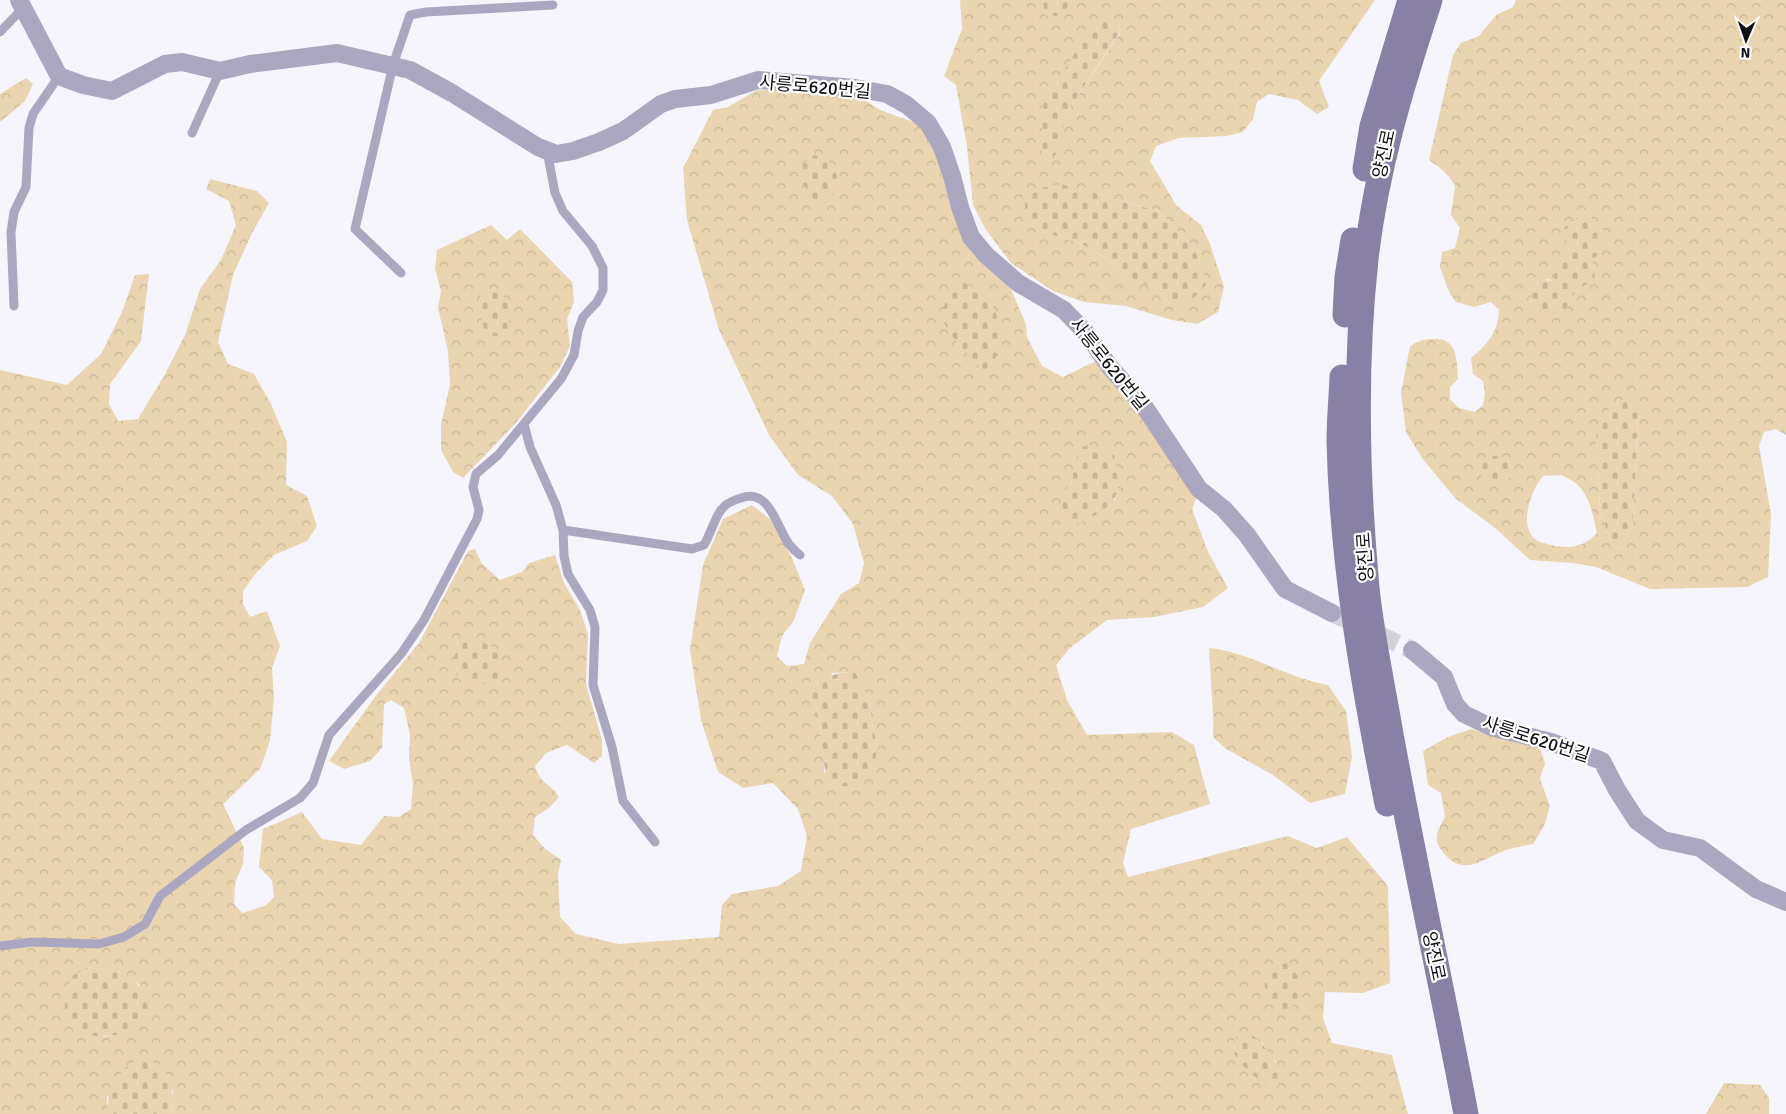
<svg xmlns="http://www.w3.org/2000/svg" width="1786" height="1114" font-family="Signika,'Noto Sans KR',sans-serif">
	<defs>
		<pattern id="forest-crowns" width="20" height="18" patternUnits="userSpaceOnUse" patternTransform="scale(1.25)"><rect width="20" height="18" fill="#e9d6b0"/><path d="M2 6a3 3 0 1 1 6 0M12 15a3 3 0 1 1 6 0" fill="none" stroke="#c7b696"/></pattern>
		<pattern id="cemetery-stones" width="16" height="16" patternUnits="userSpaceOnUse" patternTransform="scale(1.25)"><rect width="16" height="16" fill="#e9d6b0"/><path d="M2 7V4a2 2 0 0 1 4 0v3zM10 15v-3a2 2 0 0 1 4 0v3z" fill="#c7b696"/></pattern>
	</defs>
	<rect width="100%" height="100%" fill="#f6f5fd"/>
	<path fill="url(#forest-crowns)" fill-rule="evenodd" d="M960,0H1375L1319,81L1329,107L1317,114L1298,100L1269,94L1257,102L1253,119L1243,132L1226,136L1179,138L1156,146L1150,161L1176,205L1201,225L1210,244L1224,287L1218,312L1197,324L1172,320L1126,306L1084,302L1053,291L1011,263L986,230L973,205L967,147L956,85L944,76L962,29ZM1119,24L1120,33L1064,117ZM1097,194L1158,211L1192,246L1170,304L1154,287L1123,276L1105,257L1079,243L1043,232Z
		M1516,0H1786V435L1776,429L1764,432L1759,446L1771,514L1768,577L1747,587L1650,589L1596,567L1573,563L1530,560L1495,528L1455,498L1422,458L1406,432L1401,393L1410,346C1420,340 1424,339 1436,339C1458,339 1457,362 1458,379L1450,387V399L1459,408L1475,412L1483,405L1485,393L1483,381L1473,374L1471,358C1488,344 1498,332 1499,310L1491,302L1474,307L1456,302L1450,294L1440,267L1442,252L1455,248L1460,228L1451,215L1455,185L1446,173L1429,160L1453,55L1461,43L1479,36L1496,15L1513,7ZM1569,250L1594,277L1574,294L1566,309L1546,279L1553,280ZM1638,414L1633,522L1621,549L1612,545L1600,511L1596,431ZM1560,475C1588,484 1591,507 1597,533C1583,549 1566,549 1547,544C1542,542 1537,542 1533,537C1519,522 1532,489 1543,476Z
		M26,78L33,84L25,101L0,122V94Z
		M757,90H850L880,110L927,127L964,228L1010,287L1026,324L1027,337L1042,366L1063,377L1098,360L1199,491L1192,509L1208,552L1228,588L1203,607L1154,617L1107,620L1070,648L1056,665L1067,700L1087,735L1172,732L1194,745L1210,804L1131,829L1123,863L1128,877L1288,836L1317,848L1347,837L1388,886L1390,983L1363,993L1325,992L1323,1018L1332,1043L1392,1055L1408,1114H171L173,1090L107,1096V1114H0V370L67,385L101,354L122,312L135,275L149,274L141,341L110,384L109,404L118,421L138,419L165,374L185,335L200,289L221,260L236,225L229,201L206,189L210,179L257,191L269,203L252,233L233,275L218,342L228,364L254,374L271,404L287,442L286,485L307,496L317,526L307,541L274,555L256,573L243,591V604L250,617L267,611L280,646L272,668L274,698L270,741L260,769L223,804L244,848L243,864L235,883L234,904L242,913L265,906L274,897L272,880L259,867L263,829L302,812L322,839L361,845L384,816L399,817L411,809L413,784L409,759L410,735L404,708L391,700L384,704L382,748L370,761L344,769L329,761L374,698L419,643L468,551L475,549L482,564L500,580L522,572L529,563L555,555L564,583L580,610L588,634L586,684L602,740V756L594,763L567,745L546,753L535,766C541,786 550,782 559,797L549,808L535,817L533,835L545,849L561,860L558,873L560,917L576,934L619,944L719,937L722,905L732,894L778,886L801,871L807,836L798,809L773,783L743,788L718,772L701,720L690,650L703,565L723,519L752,505L771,520L792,558L805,590L794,620L782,636L777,656L787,666L804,664L810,643L841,594L859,583L864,563L853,524L832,496L798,475L769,435L719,330L687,220L683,168L713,110L728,107ZM1118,472L1115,500L1063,494L1073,481ZM855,672L870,702L871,720L878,748L824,773V751L819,726L832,673ZM88,967L120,972L140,985L133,1030L103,1037ZM1261,1040L1268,1053L1276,1062L1277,1087Z
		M491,225L507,240L520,229L572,282L574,302L567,319L570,346L560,367L515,424L463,478L453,472L441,450V425L450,384L448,351L438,308L441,291L435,269L437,250Z
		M1209,648C1250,652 1287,678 1328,685L1346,711L1352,757L1345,794L1310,803L1273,775L1226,749L1213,737V714Z
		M1471,729L1540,749L1545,763L1540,779L1550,806L1544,826L1533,844C1524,846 1514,847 1506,850C1481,859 1464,879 1442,851C1432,838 1438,830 1445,817L1441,793L1428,785L1423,751L1448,737Z
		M1724,1083L1760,1085L1769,1098V1114H1706Z"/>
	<path fill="url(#cemetery-stones)" d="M1043,0H1076L1057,16L1045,15Z
		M1110,19L1119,24L1120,32L1064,117L1060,149L1051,160L1042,158L1041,113L1046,98L1095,22Z
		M814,155C840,161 843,184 828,203L816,202L803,184V165Z
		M1061,184L1158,211L1192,246L1202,266L1206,285C1194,298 1189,305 1170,304L1154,287L1123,276L1105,257L1079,243L1043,232L1024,217L1026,197L1040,188Z
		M1588,216L1601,223L1605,236L1598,255L1592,259L1595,277L1574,294L1566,309L1544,317L1533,301L1531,284L1553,280L1560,256L1569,250L1564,228L1578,217Z
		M964,283C1002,298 1002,326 995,362L984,370L957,343L940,317L949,293Z
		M493,290C514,301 513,310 506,332L497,336H486L480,311V293Z
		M1617,400H1629L1638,414L1633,522L1621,549L1612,545L1600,511L1596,431L1605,413Z
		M1089,445L1114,455C1125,499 1114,508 1076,524L1062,512L1063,494L1073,481V469L1080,448Z
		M1493,456H1500L1510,464V477L1501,485L1481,481L1482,465Z
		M474,640L494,647L501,661L500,679L475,686L458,679L453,661L459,644Z
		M855,672L870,702L871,720L878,748L871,774L858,787L829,785C822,766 824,746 819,726C816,714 812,704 812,691C825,676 835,672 855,672Z
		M1289,963C1302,978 1308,1002 1285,1010C1267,1001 1262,992 1266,972L1276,965Z
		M88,967C98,969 110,969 119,972C143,979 159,1013 135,1029C120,1038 94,1036 78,1035C62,1011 62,1002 72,976Z
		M1245,1030C1263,1041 1273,1057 1283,1076L1277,1087C1255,1082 1244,1068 1231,1049L1237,1036Z
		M145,1056C172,1075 174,1080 171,1114H107C107,1087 120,1066 145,1056Z"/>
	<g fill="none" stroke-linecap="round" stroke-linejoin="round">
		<path stroke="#d3d2da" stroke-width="18" stroke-dasharray="18 9" stroke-linecap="butt" d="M1332,613L1412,650"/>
		<path stroke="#aca7c1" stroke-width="9" d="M0,32L23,8
			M192,133L220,71
			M401,273L355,229L393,65L410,15L426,12L553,5
			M14,306L11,232L14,212L26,187L29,128L33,114L59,76
			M524,424L530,447L556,505L563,530L564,556L568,574L590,610L595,627L593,685L612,747L623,801L655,842
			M563,530L692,549L704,545C710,535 714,520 721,510C725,504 734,500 741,498C770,487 777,529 789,544C792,548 796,552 800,555
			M0,946L32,942L99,944L124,937L145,924L160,896L246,830L300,798L313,783L329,735L401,654L424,620L477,519L479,510L473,487L476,474L498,455L561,379L574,355L578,331L583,317L597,302L603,290V268L592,246L563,211L555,193L547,151"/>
		<path stroke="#aca7c1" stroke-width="18" d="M19,0L59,76L83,85L112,91L165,64L182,62L220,71L250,64L337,53L410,70L452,93L538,147L556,154L573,151L599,142L623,131L661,104L675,99L711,95L758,80L855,88L887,94L907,105L928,123L942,147L952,176L960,207L971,237L986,255L1018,283L1064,310L1087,334L1109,366L1142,403L1199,489L1224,509L1247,535L1285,589L1332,613
			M1412,650L1444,677L1455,704L1464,714L1491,727L1551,742L1602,761L1617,790L1637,821L1663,840L1700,848L1756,889L1786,902"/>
		<path stroke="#8980a6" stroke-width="25" d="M1430,0C1402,85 1376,170 1366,259C1354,369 1357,479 1367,588C1372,637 1383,686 1391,734C1414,861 1442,987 1466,1114
			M1365,169L1372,126L1410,0
			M1345,315L1347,277L1353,240
			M1342,377C1341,399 1339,421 1339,442C1342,564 1363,684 1387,804"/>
	</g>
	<g text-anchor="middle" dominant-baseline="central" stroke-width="4.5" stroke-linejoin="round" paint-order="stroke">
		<g font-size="18" fill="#0f0f11" stroke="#fff">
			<text transform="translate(815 87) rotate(5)">사릉로620번길</text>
			<text transform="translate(1384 154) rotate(-78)">양진로</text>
			<text transform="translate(1109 364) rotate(51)">사릉로620번길</text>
			<text transform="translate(1365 557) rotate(-94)">양진로</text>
			<text transform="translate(1536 739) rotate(18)">사릉로620번길</text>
			<text transform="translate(1434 956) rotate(78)">양진로</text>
		</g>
	</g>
	<g transform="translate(1746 40) rotate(182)" stroke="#ffffff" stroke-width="4" paint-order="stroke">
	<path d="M0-4L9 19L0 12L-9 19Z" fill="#0f0f11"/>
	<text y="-8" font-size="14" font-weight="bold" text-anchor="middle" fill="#0f0f11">N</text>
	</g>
</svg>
